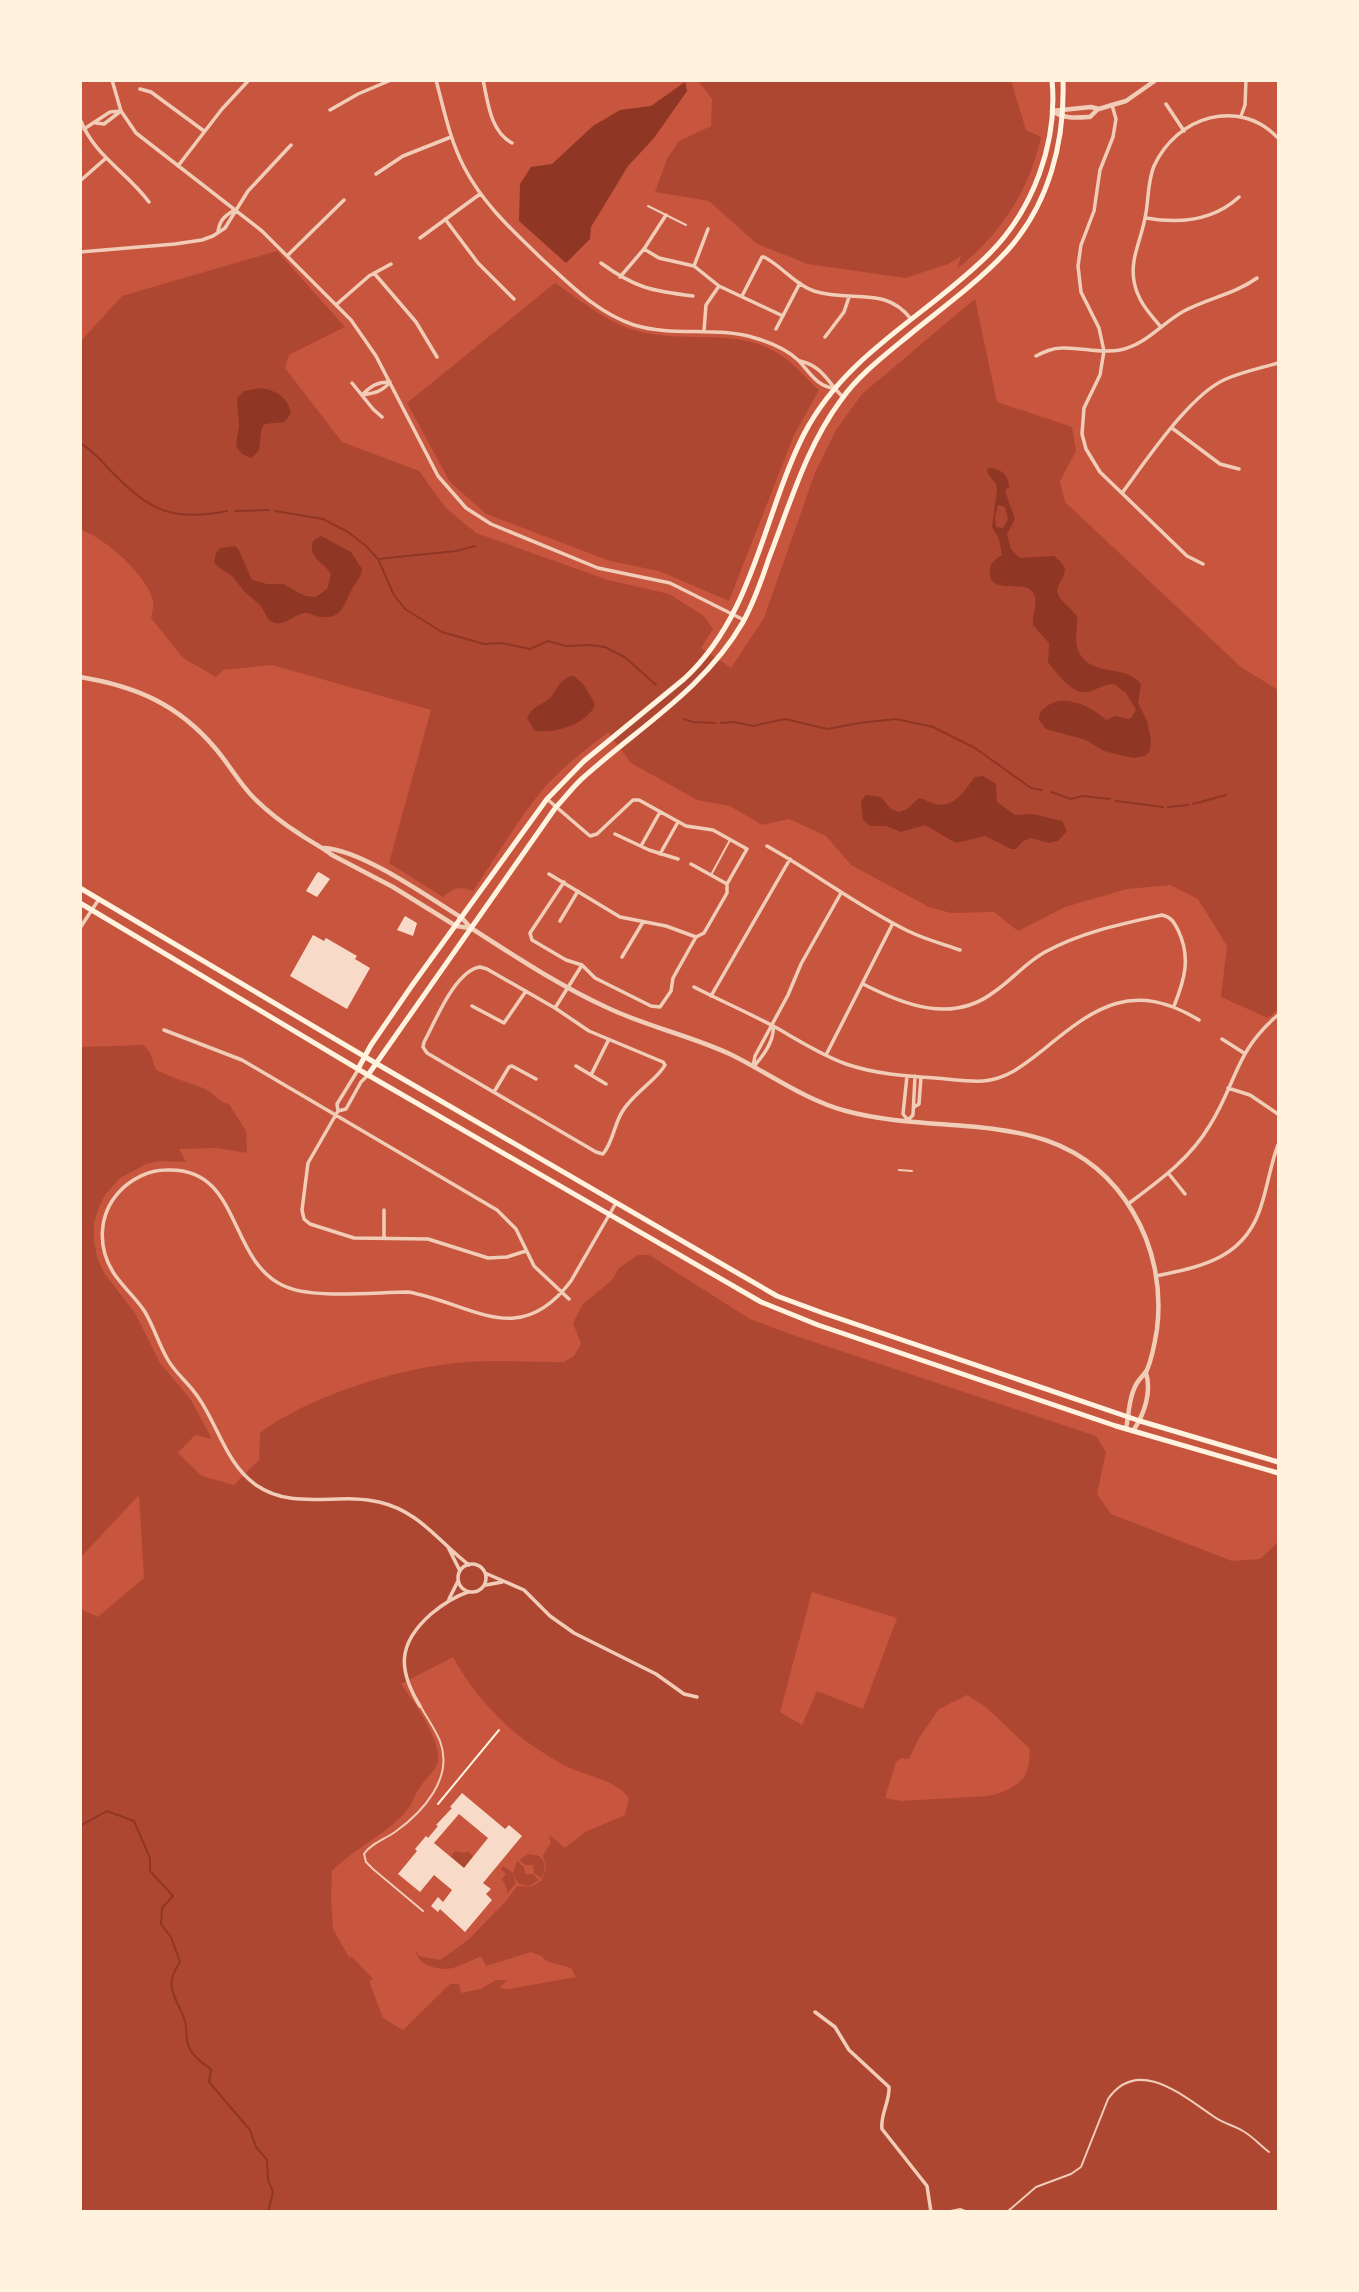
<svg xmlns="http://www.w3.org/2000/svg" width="1359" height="2292" font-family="'Exo 2',sans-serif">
	<rect width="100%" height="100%" fill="#c8553d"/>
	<path fill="#ae4732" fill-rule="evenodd" d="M698,81H1011L1026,130L1041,137C1029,192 1000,234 957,269L961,256L948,264L905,278L808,264L757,244L709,201L655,192L667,159L679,141L711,126L712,99Z
		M277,251L345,327L289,355L285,368L342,442L419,471L445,507L476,533L608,580L669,594L704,616L713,629L701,648L731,668L764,618L815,473L836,430L862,394L975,299L997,402L1072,427L1076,451L1060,481L1065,502L1241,667L1278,690V1009L1268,1018L1221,997L1227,946L1198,899L1170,885L1127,889L1065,907L1018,931L994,912L951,913L929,907L851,865L826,836L789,819L762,825L730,806L697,800L631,763L608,732C586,750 562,767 543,789C517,821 496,857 473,891C460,885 453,888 443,897L389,863L431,710L272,665L223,670L216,677L183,658L151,618C152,612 154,607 153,601C148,576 104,537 81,530V341L122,296Z
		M555,283C582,301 607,323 638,331C684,344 738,327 779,354C794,363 806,378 819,390L794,435L729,601L659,571L610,561L486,514L450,482L407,403Z
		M144,1045L150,1053L156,1070C174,1079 189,1082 205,1089C217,1095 214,1100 229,1104L246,1131L247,1153L216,1148L179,1149L186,1162L160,1161L146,1164L120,1178L105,1195L99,1207L94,1223V1241L97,1257L104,1273L135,1313L160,1363L191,1400L212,1439L195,1435L178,1453L202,1476L234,1485L259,1460L260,1433C310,1395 405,1366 467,1362C499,1360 532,1362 564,1362L574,1356L581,1344L573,1323L583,1304L612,1280L619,1268L638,1255H649L750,1319L790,1334L1096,1436L1106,1452L1097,1494L1111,1514L1232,1561L1260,1559L1278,1542V2211H81L80,1609L98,1617L144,1578L139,1495L81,1557L80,1047ZM812,1592L897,1618L863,1709L817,1691L802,1725L780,1712ZM453,1657C479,1705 520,1743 568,1767C588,1777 617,1780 629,1798L625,1815L585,1832L565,1848L549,1835L551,1843L543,1855L546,1868L541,1881L530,1887L517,1886L507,1900L468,1940L440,1960L419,1956L416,1950C416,1966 440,1971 453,1968C462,1965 472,1960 481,1956L486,1966L531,1952L542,1956L546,1961L571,1968L576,1977L509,1989L499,1988L507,1980H496L481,1989L461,1993L459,1984H450L403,2030L383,2018L369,1981L373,1979L352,1957H349L333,1929L331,1896L332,1871C354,1848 387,1835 407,1810C413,1803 415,1794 420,1787C426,1778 436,1771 438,1760C441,1740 413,1700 401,1684ZM967,1695L986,1707L1030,1749C1029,1755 1030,1761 1028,1767C1025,1785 1004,1792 988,1796L901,1801L885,1798L896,1762L901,1758L909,1759L919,1738L939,1709Z
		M455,1851L465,1853L467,1851L473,1856L464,1868L451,1857Z
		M528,1854L539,1856C546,1862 546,1870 541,1878L534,1873L533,1865H525L519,1860Z
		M517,1861L524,1867L525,1874H533L539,1880L529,1886L519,1884L513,1874Z
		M503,1866L512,1872L516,1883L507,1894V1889L502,1879L506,1874L501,1869Z"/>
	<path fill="#8f3625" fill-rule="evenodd" d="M685,82L687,91L654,138L628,166L591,227L590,239L566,263L519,221L520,184L531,167L552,164L593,126L620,110L651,106Z
		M261,388C276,390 289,398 291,414L284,422L264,424L261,431L259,451L251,458L242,454L236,446L239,426L237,398L244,391Z
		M991,468C1004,471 1008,475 1009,487L1005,491L1015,519L1007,534L1011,549L1020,558L1054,556C1074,572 1061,574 1057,591L1060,598L1077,616C1078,626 1074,640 1078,650C1089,678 1125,663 1141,684L1138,703L1147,721L1151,739L1150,751L1145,756L1133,758L1104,751L1086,740L1046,729L1039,720C1039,713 1041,710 1047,706C1065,693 1092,707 1106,720L1115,716L1130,719L1136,710L1126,693L1114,684C1100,685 1098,690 1087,692C1073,695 1056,673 1048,662L1049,643L1033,625C1032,616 1037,606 1035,597C1030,578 1005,594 991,580C987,566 992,561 1002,555L999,539L992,527L997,490L996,484L988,474L987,469ZM998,505L1005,507L1008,519L1003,528L996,527L995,517Z
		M321,536L351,552L362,569C361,579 356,581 352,589C344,603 343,619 322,617C316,617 311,613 305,613C293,614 287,626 274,623L268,619L261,606L244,591L232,576L218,567L214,562L216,553L220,548L235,546L239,550L252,580L267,584H283L305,596L316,597L327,589L331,575C326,562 305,558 314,540Z
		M570,676H574L584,685L595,704C589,724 552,735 534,730L527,718C532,706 541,706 550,698C558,689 558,681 570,676Z
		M983,776L996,784L997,802L1015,815L1033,814L1062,821L1067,831L1058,841L1049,843L1031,838L1023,841L1016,849H1011L985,836L956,843L925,825L901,832L886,826H870L863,820L861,801L866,795L881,797L891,809L899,812L907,809L919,798C925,799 930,803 935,804C955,809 965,789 975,777Z"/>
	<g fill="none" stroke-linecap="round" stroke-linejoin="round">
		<path stroke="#8f3625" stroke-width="2" d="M80,443C93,450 102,462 112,472C150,511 173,522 227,511
			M235,511L269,510
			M275,511L323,519L348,532L366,546L378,559L394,595L405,609L442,632L484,644L502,643L530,649L548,641L566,646L590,645L605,647L626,658L656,685
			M378,559L456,551L475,546
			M684,719L693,722L715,723
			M721,723L734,722L753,726L785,719L827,729L859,723L896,719L933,727L975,748L1031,788L1042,790
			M1051,792L1071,799L1082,796L1110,799
			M1116,801L1163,807
			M1193,804L1226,795
			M1168,807L1188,805
			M80,1826L107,1811L134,1821L150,1858V1871L173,1896L162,1908L161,1924L171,1937L180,1962C163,1986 175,1995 184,2018C187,2025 186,2033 187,2040C189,2054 201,2062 211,2069L209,2082L250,2130L256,2147L267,2160L268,2180L273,2192L268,2212"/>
	</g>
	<path fill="#f7dbc8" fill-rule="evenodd" d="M319,872L330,879L317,897L306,891L317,873Z
		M405,916L417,923L413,936L397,930Z
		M313,935L324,941L326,938L357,956L355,959L370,968L347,1009L290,976Z
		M462,1793L505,1829L509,1825L522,1836L483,1883L491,1889L486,1894L492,1900L465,1932L440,1909L438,1912L431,1906L438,1897L443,1902L452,1890L434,1875L420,1892L398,1874L417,1851L415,1849L426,1836L428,1838L438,1826L436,1825L452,1808L450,1807ZM459,1814L488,1838L464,1868L434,1843Z"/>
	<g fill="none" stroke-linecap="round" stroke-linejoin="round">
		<path stroke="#fff3e0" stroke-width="2" d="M438,1804L499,1730"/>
		<path stroke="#f1ccb7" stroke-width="2" d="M648,206L686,225
			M711,875L730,840
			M899,1170L912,1171
			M421,1707C427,1718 435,1729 440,1741C454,1778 423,1812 395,1832C385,1839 370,1844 364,1854L366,1862L373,1869L423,1911
			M946,2212L960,2209L968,2212
			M1007,2212L1036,2187L1071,2174L1081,2167L1108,2099C1138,2056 1183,2096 1213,2116C1222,2123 1233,2125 1243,2131C1252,2136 1260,2145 1269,2152"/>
		<path stroke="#f1ccb7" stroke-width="3.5" d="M112,80L121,111L136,133L262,231L351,320L376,356L438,476L466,508L491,524L598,568L670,583L744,620
			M436,80C444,110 450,140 464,167C483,204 513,231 543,260C571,285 597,313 634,325C673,337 716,326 755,338C769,342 787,350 798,360C809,371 817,387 834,388
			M483,80C488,102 490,131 512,143
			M140,89L151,92L204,131
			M1166,104L1184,131
			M1112,105L1116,119L1113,137L1100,170L1094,211L1081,245L1078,266L1081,292L1099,328L1104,351L1100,375L1084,408L1082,434L1086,449L1100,472L1187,556L1203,564
			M330,110L358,94L391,80
			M1241,116L1245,105L1246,80
			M80,119C95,157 126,171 149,202
			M96,123L104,124L121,111
			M84,129L110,112L121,111
			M178,166L222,109L249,80
			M376,174L403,156L451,137
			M80,181L105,159
			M1146,218C1180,224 1213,221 1239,197
			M445,219L478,263L514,299
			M218,231C220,219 226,215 236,209
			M420,238L480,194
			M644,249L659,258L694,266L719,286L783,316
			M80,252L175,244L202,240L213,236L225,228L248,191L291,145
			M288,255L344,200
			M601,263C635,288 652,291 693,296
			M694,266L708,229
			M374,273L416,322L437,357
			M620,277L644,249L666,215
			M742,296L762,257H764C782,266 794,284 814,291C851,303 885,285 911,319
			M337,304L369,276L391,264
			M1161,327C1149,313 1137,300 1134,281C1130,259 1141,240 1145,218C1149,201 1147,183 1154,166C1177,116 1239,97 1278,138
			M776,329L800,283
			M704,331L706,305L719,286
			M825,337L844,312L849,297
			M1036,356C1044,352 1052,348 1062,348C1081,347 1100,354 1120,350C1146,345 1162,323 1184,311C1208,298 1235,294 1257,278
			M800,361C823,366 828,383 843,397
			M352,383L373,409L382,417
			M362,395C371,386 377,382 390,382
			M362,395C374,393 382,392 390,382
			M1172,428L1220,464L1239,469
			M1122,493C1146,461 1190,394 1226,379C1242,372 1261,368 1278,363
			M547,799L590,836L597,834L633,800H639L686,826L713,830L747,849L727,884
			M615,834L649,850L678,859
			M641,846L660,812
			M767,846C815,873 859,907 908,931C924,939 943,944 960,950
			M660,854L678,822
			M549,874L620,917L666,926L696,937
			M564,882L530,933L532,940L566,960L582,965L595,978L651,1006L660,1007L671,991L673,978L696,937L704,933L727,893V884L691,864
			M560,921L578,891
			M80,928L99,899
			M622,957L643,922
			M480,967L487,969L555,1008L589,1031L663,1062L665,1065C657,1080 633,1093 622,1112C614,1125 613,1142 603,1154L596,1152L427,1053L423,1047L424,1042C436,1020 455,971 480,967Z
			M863,984C904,1005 952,1024 994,992C1012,980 1025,963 1045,952C1082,932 1121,924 1162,915C1171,917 1174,922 1178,930C1191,957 1185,979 1174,1006
			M694,987C721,1001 749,1013 775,1027C798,1040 821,1055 846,1064C875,1074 905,1076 935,1078C951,1079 967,1082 983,1081C1007,1079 1024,1065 1043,1050C1096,1006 1133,980 1199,1020
			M711,996L790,859
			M472,1006L504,1023L526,991
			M555,1008L582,965
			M164,1030L242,1060L497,1210L516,1229L534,1266L569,1299
			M1222,1039L1244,1053
			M826,1055L893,923
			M755,1065C764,1055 775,1039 773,1026
			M576,1066L606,1084
			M753,1066L755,1056L788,995L801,964L841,893
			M358,1070L337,1104L338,1111L308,1163L302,1210L304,1219L310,1224L354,1238L428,1239L488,1258L507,1257L526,1251
			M591,1075L608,1041
			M907,1076L903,1114L908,1120
			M1228,1088L1250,1095L1278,1114
			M494,1092L509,1067L512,1066L536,1079
			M914,1107L919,1104L921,1077
			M338,1111L346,1109L361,1082L368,1075
			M908,1120L913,1115L915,1076
			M1169,1174L1185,1194
			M1128,1204C1159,1181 1190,1159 1210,1125C1237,1082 1235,1051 1278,1015
			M384,1210V1238
			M1156,1276C1205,1266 1247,1257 1262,1203C1268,1184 1271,1163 1278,1145
			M448,1547L460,1571
			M458 1578a14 14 0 1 1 28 0a14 14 0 1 1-28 0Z
			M469,1565C439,1542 419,1511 379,1502C338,1492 293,1511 256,1485C226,1464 218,1425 198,1397C189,1383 176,1374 168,1360C159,1345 154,1327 145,1312C137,1299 124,1288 115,1275C97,1249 98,1215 119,1192C131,1179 149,1170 166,1170C241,1166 227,1258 282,1285C311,1300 375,1292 408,1292C472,1303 518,1351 571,1281L616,1203
			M485,1573L524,1590L550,1616L574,1633L656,1674L684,1694L697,1697
			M486,1585L502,1582
			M449,1599L458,1581
			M420,1706C398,1670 397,1644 431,1614C443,1604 453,1597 468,1592
			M815,2012L835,2027L849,2050L889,2087C890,2102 880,2114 882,2129L927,2186L931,2212"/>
		<path stroke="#f1ccb7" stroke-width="4.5" d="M1052,111L1091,107L1099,109L1112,105L1126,101L1156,80
			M1052,111C1065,119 1075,118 1090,117L1098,109
			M80,677C135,686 178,704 215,748C229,764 239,783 254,798C268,812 284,824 301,835C311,842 322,847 332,855L393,887L448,921L456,926L470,928
			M324,848C362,850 428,897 462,918L471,928C516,957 560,986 608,1008C648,1027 692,1036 732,1055C770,1074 805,1100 846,1111C950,1139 1067,1101 1133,1212C1154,1247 1162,1289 1157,1329C1155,1342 1152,1358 1147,1370C1144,1375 1140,1378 1137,1383C1129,1396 1129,1414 1126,1429
			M1133,1431C1144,1415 1152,1392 1146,1373"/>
		<path stroke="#fff3e0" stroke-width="5" d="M80,888L384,1068L777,1296L823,1313L1140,1421L1278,1462
			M80,903L368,1075L761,1302L818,1325L1116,1426L1278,1473
			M358,1069L371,1045L413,984L547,799L584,761L684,679C754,615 763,515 804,434C846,353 927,316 989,254C1033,210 1058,143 1052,80
			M368,1075L556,807C566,797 574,785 585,776C641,726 705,688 743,622C754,602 762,579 769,558C790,504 806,447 841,400C860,373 889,352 914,331C945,306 979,281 1006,252C1049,205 1065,142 1063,80"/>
	</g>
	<rect width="1359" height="2292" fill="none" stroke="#fff3e0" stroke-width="164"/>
</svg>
